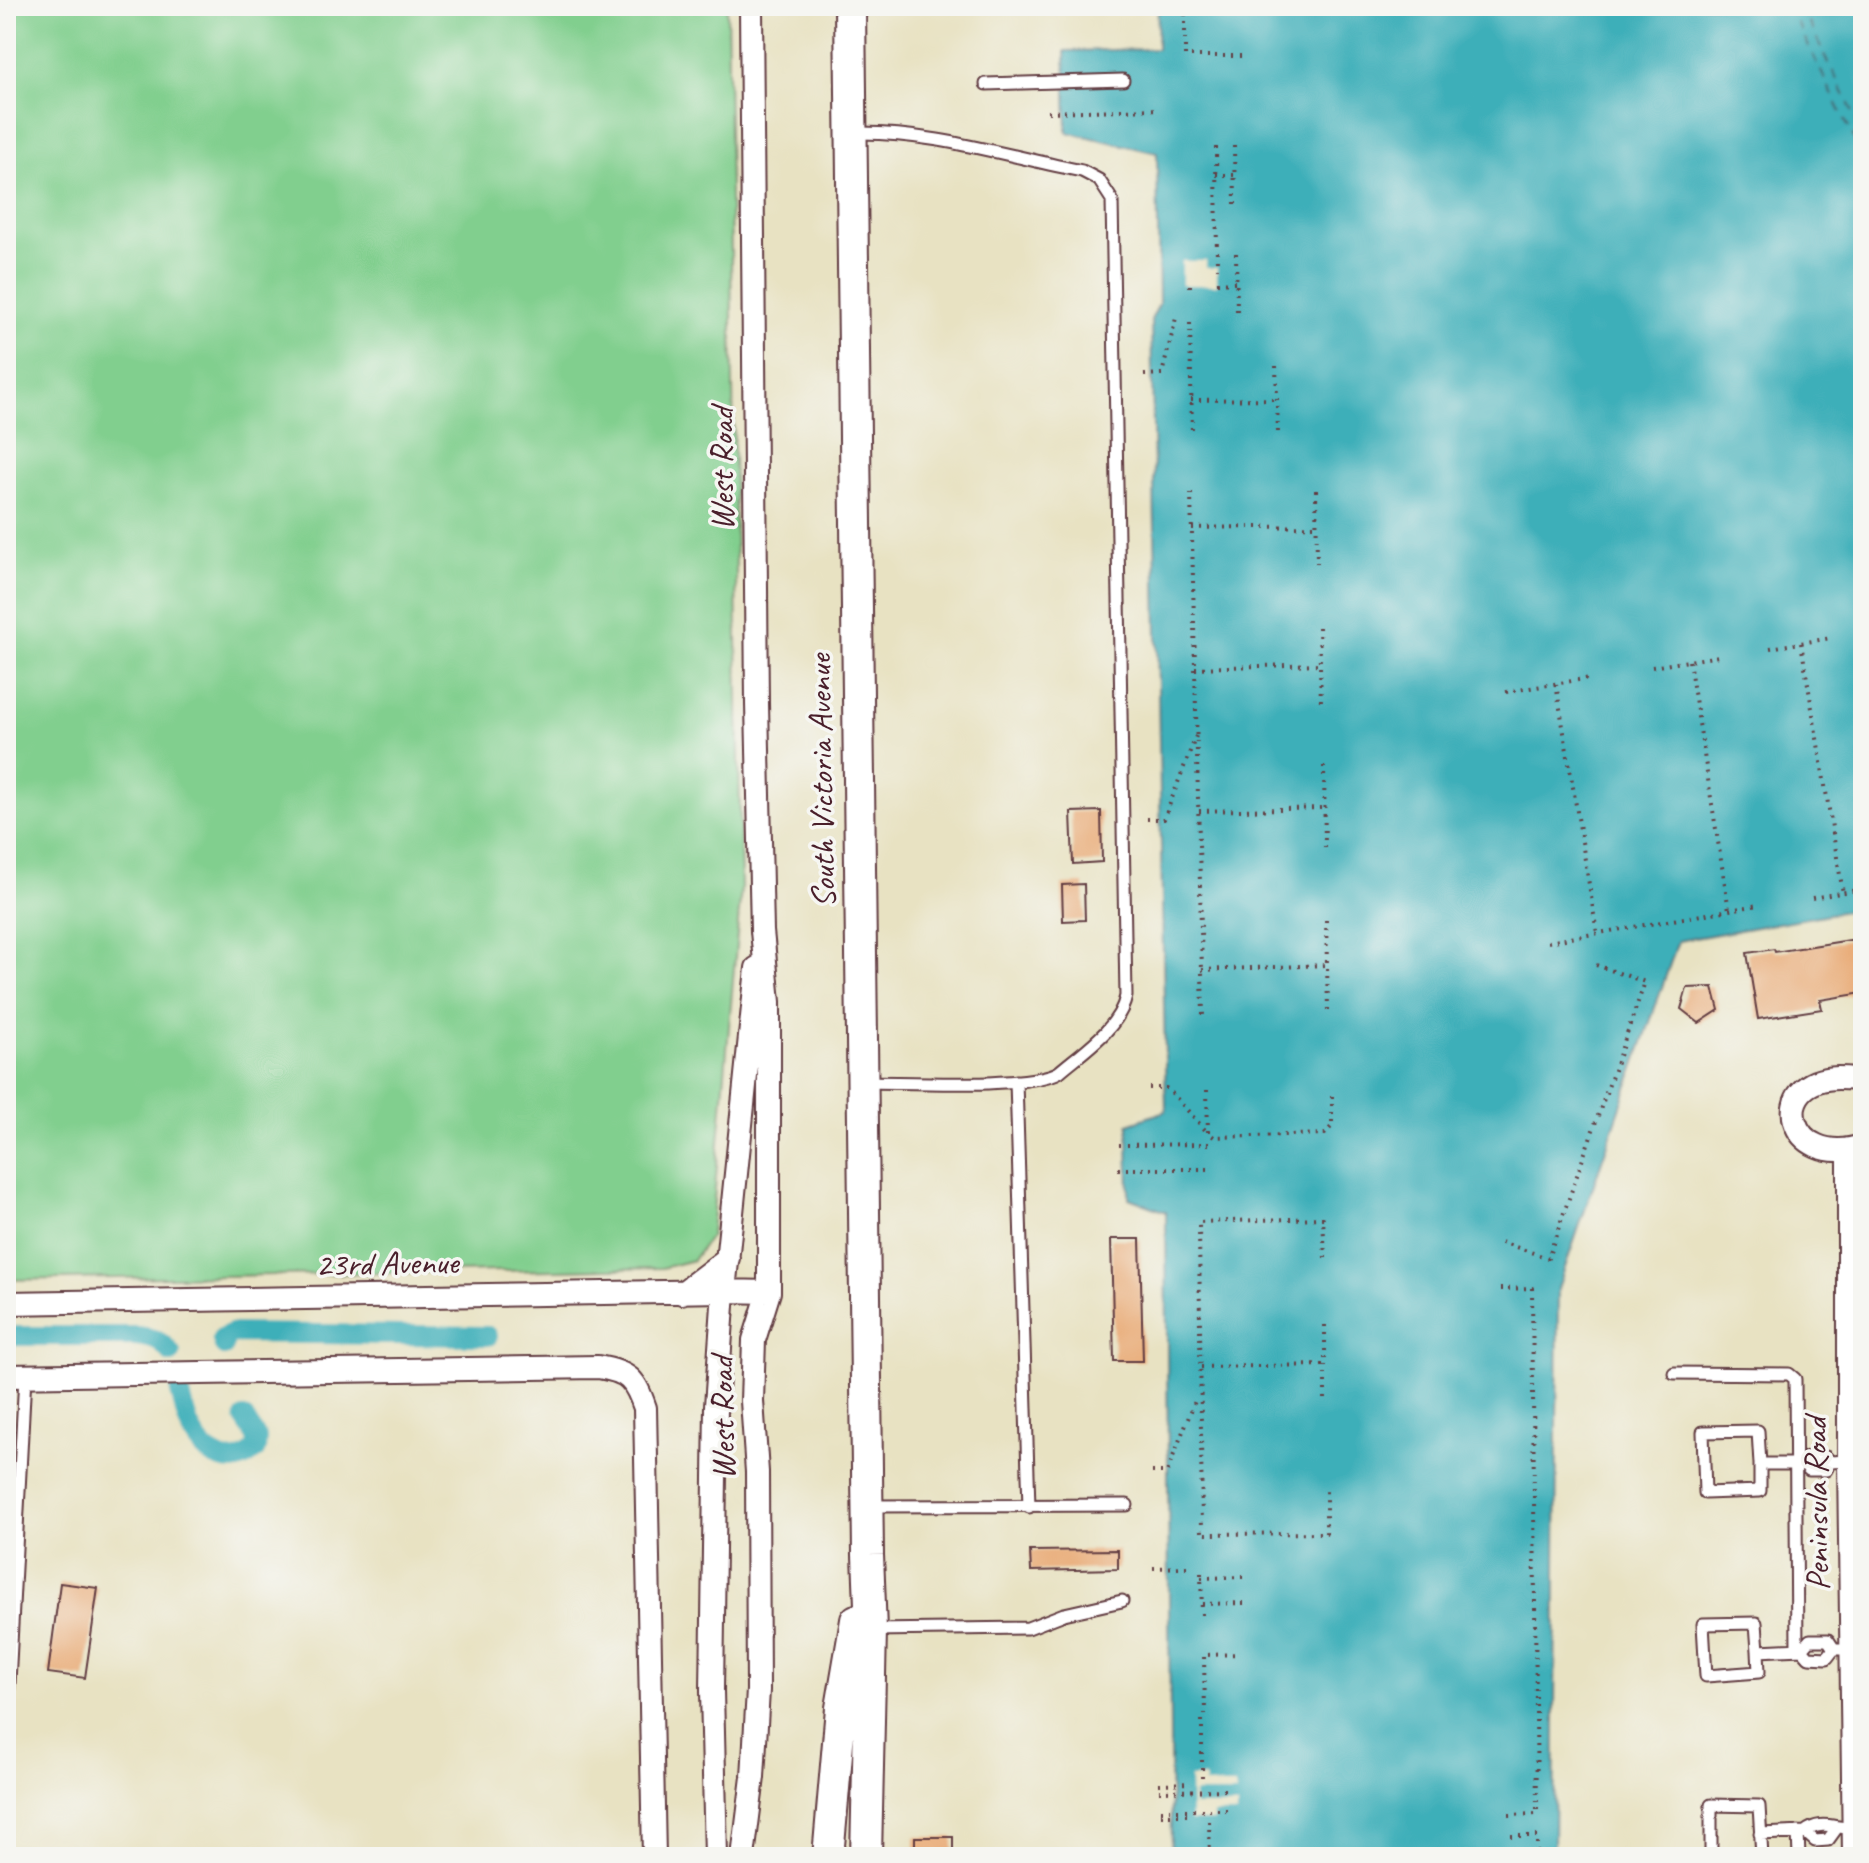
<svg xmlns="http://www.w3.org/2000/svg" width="1869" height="1863" font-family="Caveat,sans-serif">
	<rect width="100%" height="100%" fill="#f6f6f2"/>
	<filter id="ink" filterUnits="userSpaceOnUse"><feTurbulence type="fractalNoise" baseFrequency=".0125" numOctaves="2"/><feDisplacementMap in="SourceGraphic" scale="16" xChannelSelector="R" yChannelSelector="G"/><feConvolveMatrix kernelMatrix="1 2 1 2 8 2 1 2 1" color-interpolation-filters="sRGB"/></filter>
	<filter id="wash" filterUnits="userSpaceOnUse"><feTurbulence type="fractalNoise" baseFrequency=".006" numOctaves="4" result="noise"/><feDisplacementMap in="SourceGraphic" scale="32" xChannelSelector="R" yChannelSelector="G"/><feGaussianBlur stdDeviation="1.8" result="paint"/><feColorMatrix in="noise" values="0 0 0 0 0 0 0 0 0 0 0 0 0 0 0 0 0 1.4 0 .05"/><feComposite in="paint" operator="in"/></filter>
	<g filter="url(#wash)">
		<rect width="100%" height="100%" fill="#e8e2c2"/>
		<path fill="#81cf8e" stroke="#66775c" stroke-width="2" d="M6,6H727L741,888L711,1235L693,1260L662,1268L6,1280Z"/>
		<path fill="#3eafb9" stroke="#446772" stroke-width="2" d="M1158,6H1863V908L1678,941L1558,1288L1554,1857H1171L1166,1212L1129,1198L1128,1124L1166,1111L1151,320L1159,304L1157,153L1067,132L1065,51L1157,49Z"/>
		<path fill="#e8e2c2" d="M1182,261H1206V268H1217V285H1182Z
			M1190,1778H1205V1785H1235L1236,1793H1194V1806H1237V1814H1213V1821H1191Z"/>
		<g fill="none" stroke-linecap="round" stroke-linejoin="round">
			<path stroke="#3eafb9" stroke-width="20" d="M6,1336H137C153,1338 161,1340 171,1353
				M224,1346L222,1339L231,1333L488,1336
				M180,1392C184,1404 185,1418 191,1429C204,1457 232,1473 256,1449L257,1438L244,1418"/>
			<path stroke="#455964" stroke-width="2" stroke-dasharray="10 8" stroke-linecap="butt" d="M1789,6L1863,157
				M1801,6L1863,133"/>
		</g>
		<g id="blocks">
			<path fill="#e9ad7a" d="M1101,811L1102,862L1073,864L1071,812Z
				M1084,884L1085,920L1063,921L1062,885Z
				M1863,938V993L1820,1000L1822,1009L1758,1019L1747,953L1774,949L1775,952Z
				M1713,987L1719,1010L1699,1023L1681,1009L1687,988Z
				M1111,1239H1140L1143,1361H1114Z
				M1118,1550V1569L1031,1571L1030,1551Z
				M60,1583L98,1588L85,1678L48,1673Z
				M915,1837H953V1857H915Z"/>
		</g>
	</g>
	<g filter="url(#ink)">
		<use href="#blocks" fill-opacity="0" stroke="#623c42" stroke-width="2"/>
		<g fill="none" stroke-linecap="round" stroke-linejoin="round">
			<g stroke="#623c42" stroke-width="15">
				<path id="lane" d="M986,84L1123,80
					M853,133C931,131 1006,156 1082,171L1099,180L1112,200L1126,996C1120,1028 1082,1052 1059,1072C1028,1089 907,1082 866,1082
					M1016,1081L1029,1507
					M1674,1373L1789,1374L1795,1379L1797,1649
					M1830,1462L1826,1470H1809L1804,1464L1808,1457H1826L1830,1462L1849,1461
					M1760,1464L1758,1431L1703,1432L1705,1493L1760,1491V1464H1804
					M868,1506L1127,1505
					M872,1630L1028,1628L1064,1614L1122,1601
					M1834,1649L1828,1640H1810L1802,1649L1809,1657L1827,1658L1834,1649H1852
					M1758,1651L1759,1672L1706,1676L1703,1624L1756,1623L1758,1651L1802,1649
					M6,1740L25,1376
					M1836,1829L1828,1840L1815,1841L1805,1832C1821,1819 1835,1829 1854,1828
					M1798,1832L1799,1857
					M1760,1834L1805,1832
					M1757,1857L1711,1856V1805L1759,1806L1762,1857"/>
			</g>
			<g stroke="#623c42" stroke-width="26">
				<path id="street" d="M1862,1146C1787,1170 1766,1079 1838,1078C1847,1078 1855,1078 1863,1081
					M1849,1149V1461L1854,1857
					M682,1293L728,1258
					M6,1303L724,1291L769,1292
					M6,1376L598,1367C629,1372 635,1379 645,1408L654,1857
					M716,1857L712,1691L716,1406L724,1291L757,968
					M743,1857L753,1777L758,1690L757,1472L752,1401L754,1340L769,1292V1002L762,931L757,704L751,6"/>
			</g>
			<g stroke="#623c42" stroke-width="34">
				<path id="secondary" d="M850,6L868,1555L871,1630L866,1857
					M828,1857L841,1708L856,1620"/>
			</g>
			<path stroke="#623c42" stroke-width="4" stroke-dasharray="2 6" stroke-linecap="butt" d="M1185,6V56H1241
				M1048,112L1159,109
				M1234,146L1235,204
				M1216,147L1217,268
				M1216,175H1234
				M1236,253L1237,314
				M1217,283L1235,282
				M1190,285V292
				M1190,323L1192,434
				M1276,366L1278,433
				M1144,375L1162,374L1177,314
				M1191,400L1277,399
				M1316,490L1317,563
				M1191,493L1203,1016
				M1192,528L1317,526
				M1319,627L1321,704
				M1801,643L1843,893
				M1770,648L1831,638
				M1689,661L1729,910
				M1652,667L1719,656
				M1195,668L1320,664
				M1556,684L1597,933
				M1506,692L1590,678
				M1324,766L1325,850
				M1199,811L1324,808
				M1147,819H1164L1196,736
				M1812,898L1863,889
				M1326,920L1328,1010
				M1548,942L1758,905
				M1202,970L1327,965
				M1149,1088H1166L1170,1091L1207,1132
				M1207,1090L1208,1133L1214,1137L1325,1134L1332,1126V1090
				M1119,1145L1211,1144
				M1118,1169H1211
				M1501,1242L1548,1258L1645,982L1596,965
				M1325,1258L1323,1218L1199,1222L1202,1534L1326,1533V1486
				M1500,1289L1532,1288L1537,1814L1508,1815
				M1325,1325V1403
				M1201,1367L1325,1365
				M1152,1472H1167L1195,1401
				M1153,1568L1187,1567
				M1201,1573L1202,1615
				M1201,1578L1244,1577
				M1202,1604L1245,1603
				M1202,1778V1720L1205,1716L1204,1655L1240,1654
				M1159,1784L1191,1783
				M1159,1791L1231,1790
				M1161,1810H1232
				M1161,1815H1191
				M1209,1821L1210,1857
				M1511,1836H1537V1857"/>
			<use href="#lane" stroke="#fff" stroke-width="11"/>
			<use href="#street" stroke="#fff" stroke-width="22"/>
			<use href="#secondary" stroke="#fff" stroke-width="30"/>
		</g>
	</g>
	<g text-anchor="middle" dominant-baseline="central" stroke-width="7" stroke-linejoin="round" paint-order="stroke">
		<g font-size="34" fill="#4a1f2b" stroke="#f6f6f2">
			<text transform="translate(721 469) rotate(-90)">West Road</text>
			<text transform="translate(821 781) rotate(-91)">South Victoria Avenue</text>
			<text transform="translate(387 1263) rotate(-1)">23rd Avenue</text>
			<text transform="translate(722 1418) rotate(-91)">West Road</text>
			<text transform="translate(1816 1504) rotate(-91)">Peninsula Road</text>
		</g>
	</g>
	<rect width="1869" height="1863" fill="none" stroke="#f6f6f2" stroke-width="32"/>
</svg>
